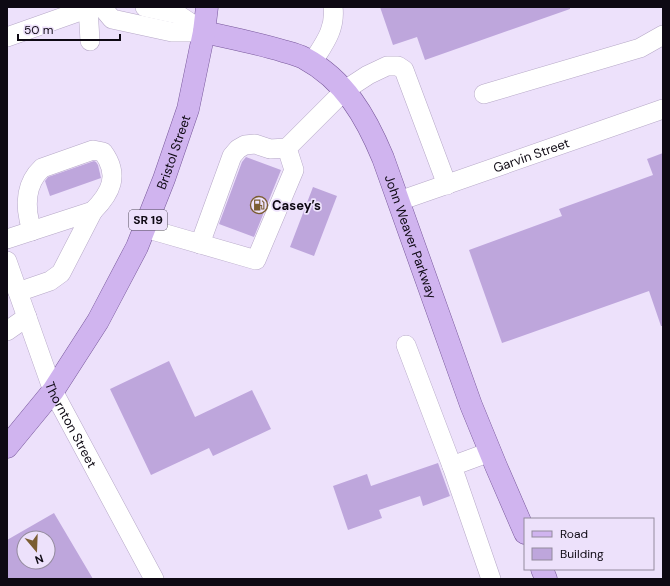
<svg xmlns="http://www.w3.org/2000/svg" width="670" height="586" font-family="'DM Sans',sans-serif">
	<rect width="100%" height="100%" fill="#ede1fb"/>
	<path fill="#bea6dc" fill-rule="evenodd" d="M380,7H570V9L425,60L417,37L393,45Z
		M663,153V326H661L649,291L502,343L469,250L562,216L559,209L653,175L647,159Z
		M246,157L281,170L254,237L219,224L242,162Z
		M94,161L96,162L98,165L101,178L50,196L45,181L48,177Z
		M313,187L337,196L314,256L290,247Z
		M169,361L195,417L252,390L271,429L213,456L209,448L151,475L110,389Z
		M438,463L450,496L423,506L420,496L379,510L382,518L348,530L333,486L367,474L371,486Z
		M54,513L93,579H7V540ZM24,538H48V562H24Z"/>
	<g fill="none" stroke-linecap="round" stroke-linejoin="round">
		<g stroke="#b6a8c7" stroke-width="20">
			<g id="minor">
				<path d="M88,7L90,41"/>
				<path d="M102,7L112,19L172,32H204"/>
				<path d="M145,7L177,14L204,32"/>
				<path d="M7,37L89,8L103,7"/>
				<path d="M312,63C323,45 336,30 333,7"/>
				<path d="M484,94L640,48L663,35"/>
				<path id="s1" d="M399,201L663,109"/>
				<path d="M145,228L256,260L294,170L287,148L345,90L368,75L387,66H398L404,70L447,185"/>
				<path d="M32,231C25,209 24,185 42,168L93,150L103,152C120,175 111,193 93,211"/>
				<path d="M7,239L93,211L61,273L50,281L18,292"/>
				<path d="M200,244L232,156L238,149L245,145L255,144L270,149L287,148"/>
				<path id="s2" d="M7,261L53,391L154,579"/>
				<path d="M7,331L27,317"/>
				<path d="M406,345L452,466"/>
				<path d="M490,452L452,466L491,579"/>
			</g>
		</g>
		<g stroke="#78589b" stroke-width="23">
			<g id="major">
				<path id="s3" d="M204,32C230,38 257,43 283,51C290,53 298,55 304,58C345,80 366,117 383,158L471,405L496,466L525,533"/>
				<path id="s4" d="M7,447L53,391L98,321L137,247L164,179L188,109L204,32L207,7"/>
				<path d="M542,569L546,579"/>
			</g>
		</g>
		<use href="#minor" stroke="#fff" stroke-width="19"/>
		<use href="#major" stroke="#d0b4ef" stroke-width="22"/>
	</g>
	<defs>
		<g id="fuel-ring" transform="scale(0.9)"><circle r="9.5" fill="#ede1fb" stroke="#7b5d32" stroke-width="1.5"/><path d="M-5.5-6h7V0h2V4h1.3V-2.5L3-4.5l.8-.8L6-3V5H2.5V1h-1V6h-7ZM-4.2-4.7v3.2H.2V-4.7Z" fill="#7b5d32"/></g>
	</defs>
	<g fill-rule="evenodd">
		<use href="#fuel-ring" x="259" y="205"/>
	</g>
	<g text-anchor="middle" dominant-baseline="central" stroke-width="3.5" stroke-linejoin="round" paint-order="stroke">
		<rect fill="#ede1fb" stroke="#514a59" stroke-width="1" x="129" y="210" width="38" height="20" rx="3"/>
		<g font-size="12" font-weight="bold" fill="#0e0913">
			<text x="148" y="220">SR 19</text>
		</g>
		<g font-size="13" fill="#0e0913" stroke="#ede1fb">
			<text stroke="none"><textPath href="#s4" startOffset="341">Bristol Street</textPath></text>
			<text stroke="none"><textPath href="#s1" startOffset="140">Garvin Street</textPath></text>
			<text stroke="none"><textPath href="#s3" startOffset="317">John Weaver Parkway</textPath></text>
			<text stroke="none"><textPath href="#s2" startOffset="176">Thornton Street</textPath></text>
		</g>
		<g font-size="13" font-weight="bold" fill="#0e0913" stroke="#ede1fb" text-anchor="start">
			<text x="272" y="205">Casey’s</text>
		</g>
	</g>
	<rect width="670" height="586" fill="none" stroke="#0e0913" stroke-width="16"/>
	<rect x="524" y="518" width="130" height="52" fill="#ede1fb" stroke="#948b9e"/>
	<rect x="532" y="531" width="20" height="6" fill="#d0b4ef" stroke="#948b9e"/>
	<text x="560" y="538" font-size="12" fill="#0e0913">Road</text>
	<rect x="532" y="548" width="20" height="12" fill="#bea6dc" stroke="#948b9e"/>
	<text x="560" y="558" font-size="12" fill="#0e0913">Building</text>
	<g transform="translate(36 550) rotate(161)"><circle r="19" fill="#ede1fb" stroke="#948b9e"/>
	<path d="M0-3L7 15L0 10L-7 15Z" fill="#7b5d32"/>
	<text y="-6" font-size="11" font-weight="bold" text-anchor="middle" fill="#0e0913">N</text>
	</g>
	<path d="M18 34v6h102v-6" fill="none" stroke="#0e0913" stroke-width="2"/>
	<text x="24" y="34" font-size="12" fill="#0e0913" stroke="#ede1fb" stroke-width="3" paint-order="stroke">50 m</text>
</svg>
